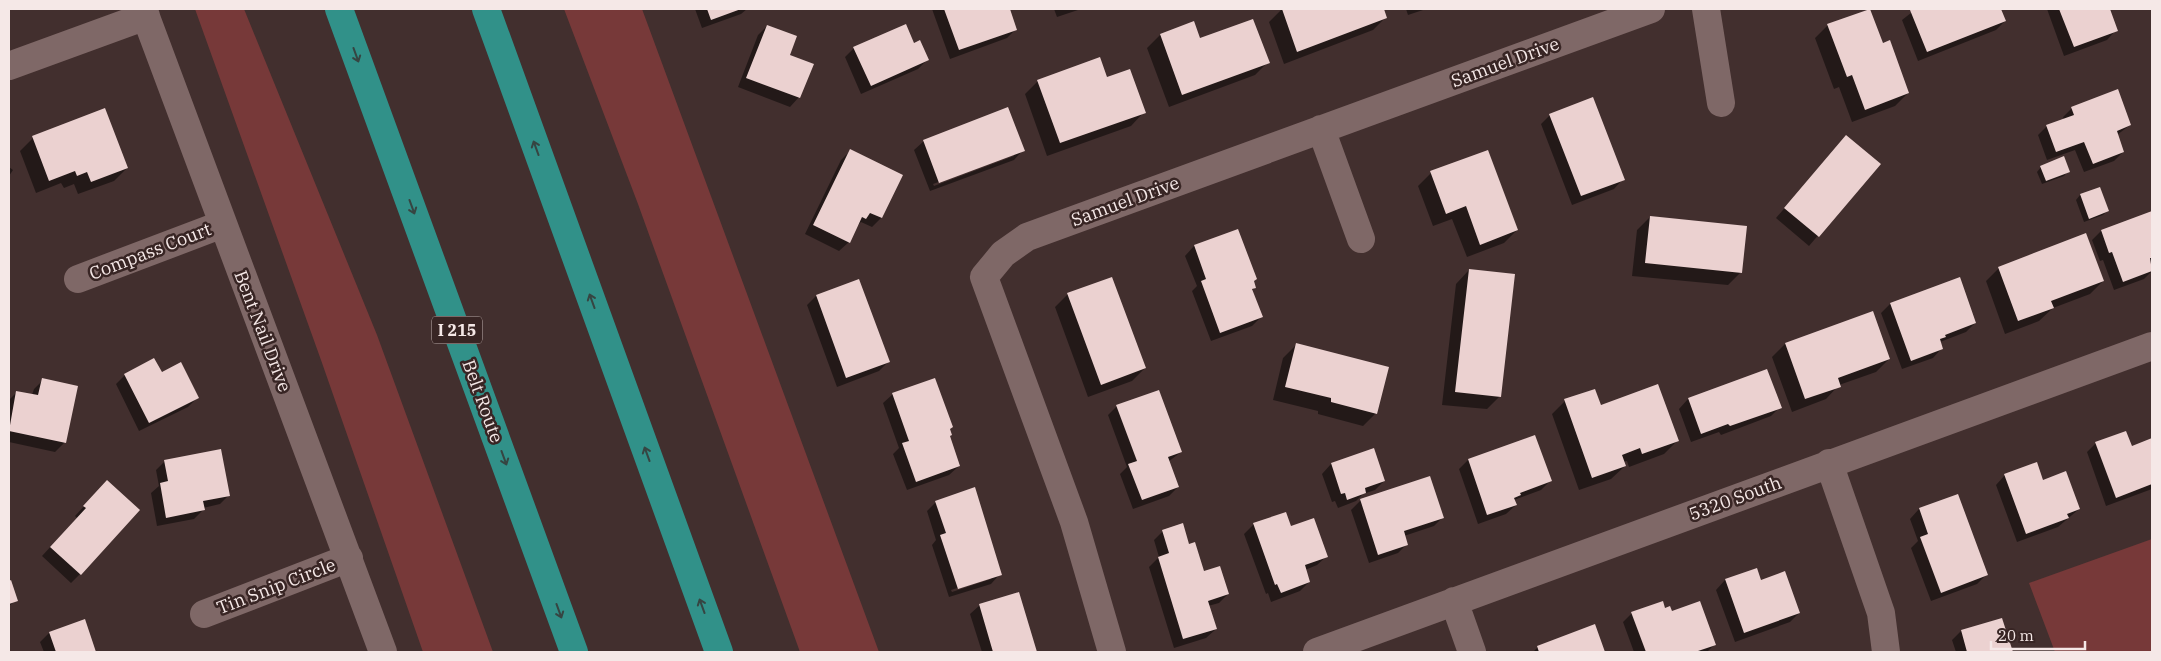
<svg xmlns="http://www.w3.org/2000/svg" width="2161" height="661" font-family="'IBM Plex Serif',serif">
	<rect width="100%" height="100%" fill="#422f2e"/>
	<path fill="#773939" d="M195,9H244L377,335L493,652H423L321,360Z
		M564,9H642L879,652H800L638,204Z
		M2152,539V652H2055L2029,583Z"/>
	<path fill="#0007" fill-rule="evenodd" d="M695,9H747L741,14L702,28Z
		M932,9H1009L1016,29L1007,38L950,59Z
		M1054,9H1081L1057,17Z
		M1282,9H1383L1386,17L1373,30L1284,64L1269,22Z
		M1406,9H1426L1408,15Z
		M1916,9H2000L2005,21L1996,30L1918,61L1902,20Z
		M2047,9H2109L2116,30L2107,40L2064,56Z
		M1828,25L1882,44L1908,93L1895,106L1852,122L1839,87L1834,89L1815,38Z
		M767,26L788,55L799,97L790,107L738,87L758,35Z
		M1160,35L1199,40L1268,62L1255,75L1169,107L1147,48Z
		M914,44L927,60L918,69L861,94L845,57L854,48Z
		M1106,79L1144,112L1131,126L1047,156L1025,94L1038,81Z
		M2072,108L2130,125L2117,135L2123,152L2114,161L2084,172L2075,150L2047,160L2038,135L2047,126L2064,120L2063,117Z
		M1550,115L1623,179L1614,189L1572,205L1541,124Z
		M1846,136L1879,164L1809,246L1776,218Z
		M33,138L127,168L114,181L78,194L74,184L64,188L61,183L36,193L20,151Z
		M924,141L1023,150L1014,160L930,191L914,150ZM1014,154V156L934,186L933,184Z
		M850,151L901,176L881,218L872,227L861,222L855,228L849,242L839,251L805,234L841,160Z
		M9,167L13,170L9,176Z
		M2041,167L2068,171L2064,176L2042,184L2037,172Z
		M1431,173L1517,230L1504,243L1467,257L1452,219L1433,226L1418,186Z
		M2099,188L2107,211L2103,215L2084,222L2076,200L2080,195Z
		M2152,212V263H2150L2152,271L2144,279L2114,290L2103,260L2100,261L2092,240L2101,231Z
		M1650,217L1741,272L1728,285L1632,276L1637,230Z
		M1238,230L1255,287L1252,290L1261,317L1252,326L1211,341L1192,291L1197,286L1185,256L1194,246Z
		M1999,268L2103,281L2090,294L2053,308L2039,321L2005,334L1986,281Z
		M1469,270L1500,396L1487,409L1442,405L1456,284Z
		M858,281L888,362L879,371L837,387L807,305L816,296Z
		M1068,294L1145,368L1132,381L1088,397L1055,307Z
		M1890,304L1975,323L1966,332L1940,342L1942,348L1933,358L1902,369L1881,313Z
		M1785,344L1889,359L1876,372L1839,385L1826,399L1792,412L1772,357Z
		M1296,345L1376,413L1363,426L1318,414V411L1273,400L1283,358Z
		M1766,371L1780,407L1771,416L1721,435L1719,432L1691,442L1679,409L1688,399Z
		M161,374L197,398L188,407L139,431L116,384L125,375Z
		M43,380L64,443L55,452L9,442V400L17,392L32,395L34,389Z
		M893,394L949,430L951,435L949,437L959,466L949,475L907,490L893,454L899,448L883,403Z
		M1565,401L1677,441L1664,454L1629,467L1627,461L1623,462L1625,466L1611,479L1579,490L1552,414Z
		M1117,406L1181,452L1168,462L1178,487L1169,496L1133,509L1120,474L1127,467L1108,415Z
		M2152,440V489L2106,506L2087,452L2096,443L2131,447Z
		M1373,450L1384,481L1375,490L1363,494L1356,501L1338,508L1335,501L1332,502L1322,474L1331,464Z
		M1468,460L1550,481L1541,490L1514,500L1516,505L1506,514L1478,524L1459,469Z
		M165,461L229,495L220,504L203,508V510L194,519L157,526L151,493L159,486L156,470Z
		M2005,475L2043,482L2079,509L2058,527L2017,542L1996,485Z
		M1430,478L1443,517L1434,526L1404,536L1407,544L1398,553L1369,563L1351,510L1360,501Z
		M98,491L80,574L71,583L42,556L77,518L75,516Z
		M1957,495L1986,575L1977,584L1931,601L1911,548L1918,541L1910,519L1919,509Z
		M936,502L1000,574L991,584L949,597L932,545L936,540L927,511ZM991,577V579L952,592L951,590Z
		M1254,524L1290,528L1327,556L1317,565L1305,570L1309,582L1300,591L1271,602L1268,593L1266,594L1244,534Z
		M1163,531L1188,545L1203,573L1228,594L1219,603L1208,606L1216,629L1206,638L1174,648L1149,567L1159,557L1154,540Z
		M1756,569L1760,581L1799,613L1790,622L1735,642L1716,590L1725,580Z
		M9,582L16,600L9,606Z
		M1018,593L1036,652H982L970,614L980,605Z
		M1665,610L1671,613L1715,644L1707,652H1634L1623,622L1632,613Z
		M2002,619L2011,652H1956L1952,640L1961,631Z
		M84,621L95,652H44L40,642L49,633Z
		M1594,626L1604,652H1533L1538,647Z"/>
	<path fill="#ebd1d0" d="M707,9H741L711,20Z
		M944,9H1010L1017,30L959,50Z
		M1282,9H1384L1387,18L1297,52Z
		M1870,9L1883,43L1890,40L1909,93L1865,110L1852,75L1847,77L1827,24Z
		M1912,9H2001L2006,21L1927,52L1910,10Z
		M2059,9H2110L2118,31L2074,47Z
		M1253,19L1270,63L1182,95L1160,34L1194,21L1200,38Z
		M906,24L914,43L920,40L929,60L871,86L853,47Z
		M767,25L797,36L790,55L814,64L800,98L746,78Z
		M1100,57L1107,77L1130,69L1146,113L1060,143L1037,80Z
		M2118,89L2131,125L2117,131L2124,152L2093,164L2084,142L2056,152L2046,125L2074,115L2071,107Z
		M1593,97L1625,180L1581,196L1549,114Z
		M1008,107L1025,151L939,183L923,140Z
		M105,108L128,168L91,182L87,172L77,176L75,171L49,181L32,136Z
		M1846,135L1881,164L1819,237L1784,208Z
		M850,149L903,175L882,218L870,213L866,219L862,217L850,243L813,225Z
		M1488,150L1518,230L1480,245L1466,206L1446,214L1430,171Z
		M2064,156L2070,172L2046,181L2040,166Z
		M2100,187L2109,211L2089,219L2080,194Z
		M2152,211V258H2150L2152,271L2123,282L2112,252L2109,253L2101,230Z
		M1650,216L1747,226L1742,273L1645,263Z
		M1238,229L1257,279L1254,281L1256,288L1252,289L1263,317L1220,333L1201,281L1206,279L1194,245Z
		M2086,233L2104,281L2051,301L2054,308L2018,321L1998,267Z
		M1469,269L1515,274L1501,397L1455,392Z
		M1112,277L1146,368L1101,385L1067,293Z
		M1960,277L1976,323L1945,335L1946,337L1940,339L1943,349L1911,361L1890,303Z
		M859,279L890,362L846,378L816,295Z
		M1873,311L1890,359L1838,378L1841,387L1805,399L1785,343Z
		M1296,343L1389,367L1377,414L1331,402V398L1285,387Z
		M154,358L162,372L181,362L199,398L149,423L124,374Z
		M1767,369L1782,408L1730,426L1728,424L1701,434L1688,398Z
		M42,378L78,386L66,443L9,431L16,391L38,395Z
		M935,378L953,427L950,429L952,435L950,436L960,466L916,482L902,443L909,441L892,393Z
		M1658,384L1679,441L1642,454L1640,448L1622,455L1626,466L1592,478L1564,399L1595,389L1601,405Z
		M1159,390L1182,452L1168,457L1179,487L1142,500L1128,464L1137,461L1116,405Z
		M2126,431L2132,446L2152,438V484L2116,498L2095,442Z
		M1535,435L1552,481L1520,493L1521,495L1514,498L1517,505L1487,515L1468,459Z
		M1374,448L1385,481L1365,488L1366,493L1347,500L1345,493L1341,494L1331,463Z
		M221,449L230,496L203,501L205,510L166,518L160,483L168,481L164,460Z
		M2037,462L2043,480L2066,471L2080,509L2067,514L2069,518L2026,534L2004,474Z
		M1430,476L1444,518L1404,531L1408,545L1378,555L1360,499Z
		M107,480L140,510L81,575L50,547L86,508L83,506Z
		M975,487L1002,575L958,589L940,535L946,533L935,501Z
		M1958,494L1988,575L1941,593L1920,537L1928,534L1919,508Z
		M1286,512L1291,526L1314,518L1328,557L1305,565L1310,582L1281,593L1277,584L1275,585L1253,523Z
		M1183,523L1189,544L1195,542L1204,571L1220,566L1229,594L1208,601L1217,629L1183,639L1158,557L1169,553L1162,530Z
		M1757,568L1761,580L1785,571L1800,613L1744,633L1725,579Z
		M11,580L18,601L9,604V581Z
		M1019,592L1037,652H993L979,604Z
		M1663,601L1665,608L1670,606L1672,611L1700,601L1716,645L1695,652H1646L1631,612Z
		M2002,618L2013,652H1967L1961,630Z
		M85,619L96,652H56L49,632Z
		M1595,624L1605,652H1539L1537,646Z"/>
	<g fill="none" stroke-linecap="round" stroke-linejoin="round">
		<path stroke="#7f6867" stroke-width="28" d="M143,9L383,652
			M1706,9L1721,103
			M9,66L146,16
			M1321,129L1361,239
			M78,279L223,224
			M1829,463L1881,613L1886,652
			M1454,601L1472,652
			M204,614L349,558
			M1112,652L1074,522L984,277L1003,254L1027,237L1651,9
			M1317,652L2152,346"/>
		<path stroke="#319189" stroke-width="28" d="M339,9L574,652
			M486,9L719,652"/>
	</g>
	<defs><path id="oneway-shaft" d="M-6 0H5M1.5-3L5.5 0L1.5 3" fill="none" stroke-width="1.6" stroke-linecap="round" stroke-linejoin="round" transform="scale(1.25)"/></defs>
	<g stroke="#364542">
		<use href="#oneway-shaft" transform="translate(356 55) rotate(70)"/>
		<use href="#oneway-shaft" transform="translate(536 148) rotate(-110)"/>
		<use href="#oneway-shaft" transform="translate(412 207) rotate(70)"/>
		<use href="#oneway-shaft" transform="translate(592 301) rotate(-110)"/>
		<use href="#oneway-shaft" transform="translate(647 454) rotate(-110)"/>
		<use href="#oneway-shaft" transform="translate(504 458) rotate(70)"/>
		<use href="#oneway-shaft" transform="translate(702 606) rotate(-110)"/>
		<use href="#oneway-shaft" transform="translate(559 611) rotate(70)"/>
	</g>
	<g text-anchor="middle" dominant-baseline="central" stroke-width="5" stroke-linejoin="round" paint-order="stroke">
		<rect fill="#382524" stroke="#bcaeac" stroke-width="1" x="432" y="316.5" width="50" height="27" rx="4"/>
		<g font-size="16" font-weight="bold" fill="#f5e8e7">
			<text x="457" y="330">I 215</text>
		</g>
		<g font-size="18" fill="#f5e8e7" stroke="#382524">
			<text transform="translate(1505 62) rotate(-20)">Samuel Drive</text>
			<text transform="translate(1125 201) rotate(-20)">Samuel Drive</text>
			<text transform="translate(150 251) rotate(-21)">Compass Court</text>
			<text transform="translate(263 331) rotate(69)">Bent Nail Drive</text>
			<text transform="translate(483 401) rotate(70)">Belt Route</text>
			<text transform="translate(1735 498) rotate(-20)">5320 South</text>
			<text transform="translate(276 586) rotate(-21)">Tin Snip Circle</text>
		</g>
	</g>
	<rect width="2161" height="661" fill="none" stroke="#f5e8e7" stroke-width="20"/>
	<path d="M1991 641v8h94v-8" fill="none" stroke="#f5e8e7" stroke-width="2.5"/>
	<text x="1998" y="641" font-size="15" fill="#f5e8e7" stroke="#382524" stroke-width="4" paint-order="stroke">20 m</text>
</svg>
